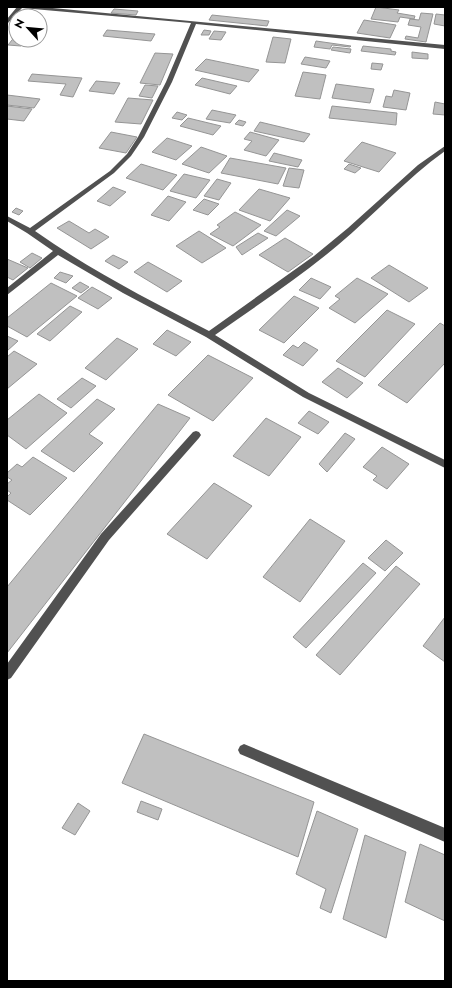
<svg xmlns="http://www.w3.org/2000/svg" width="452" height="988" font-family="Jost,sans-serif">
	<rect width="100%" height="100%" fill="#fff"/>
	<path fill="#c0c0c0" stroke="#959595" d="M376,7L399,10L397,13L415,16L414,19L400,17L398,22L371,19Z
		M114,9L138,11L136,15L111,13Z
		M421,13L433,14L426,42L405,39L406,36L418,38L421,27L408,25L410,19L419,20Z
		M436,14L445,15V26L434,24Z
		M212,15L269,21L267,26L209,20Z
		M364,20L396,25L390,38L357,33Z
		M107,30L155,34L151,41L103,36Z
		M204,30L211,31L209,35H201Z
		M214,31L226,32L221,40L209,39Z
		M16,35V40H26L21,46L8,45Z
		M273,37L291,39L285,63L266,62Z
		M316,41L351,46L350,47L332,45L330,49L314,47Z
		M363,46L391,49V51L396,52L395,55L361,51Z
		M333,47L351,49L350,53L331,50Z
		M412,52L428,54V59L412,58Z
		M155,53L173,54L160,85L140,83Z
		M305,57L330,61L326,68L301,64Z
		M206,59L259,70L249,82L195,70Z
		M372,63L383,64L381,70L371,69Z
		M303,72L326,75L320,99L295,96Z
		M32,74L82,78L73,97L60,95L66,84L28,81Z
		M202,78L237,86L230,94L195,85Z
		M96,81L120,83L114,94L89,91Z
		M336,84L374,89L370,103L332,98Z
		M145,85L158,86L152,98L139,96Z
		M394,90L410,93L406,110L383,107L386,96L392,97Z
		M7,95L40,99L34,108L7,105Z
		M128,98L153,100L141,124L115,122Z
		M435,102L445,104V115L433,114Z
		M7,106L32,109L24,121L7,119Z
		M332,106L397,113L396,125L329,118Z
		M212,110L236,115L230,123L206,119Z
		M177,112L187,115L182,120L172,118Z
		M188,118L221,126L213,135L180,126Z
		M239,120L246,122L243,126L235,124Z
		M260,122L310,134L304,142L254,131Z
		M111,132L137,137L126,153L99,148Z
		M250,132L279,140L266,156L244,150L252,141L244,139Z
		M167,138L192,146L176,160L152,152Z
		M362,142L396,153L379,172L344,161Z
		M201,147L227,156L209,173L182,164Z
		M274,153L302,160L298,167L269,161Z
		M230,158L286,168L278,184L221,173Z
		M141,164L177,175L163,190L126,178Z
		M349,164L361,168L355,173L344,169Z
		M289,168L304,170L299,188L283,186Z
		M184,174L210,180L196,198L170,191Z
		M217,179L231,183L219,200L204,196Z
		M113,187L126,192L110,206L97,201Z
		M259,189L290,198L270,221L239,210Z
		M168,196L186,202L169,221L151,215Z
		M204,199L219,204L208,215L193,210Z
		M16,208L23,211L19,215L12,212Z
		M287,210L300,216L276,236L264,231Z
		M235,212L261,225L233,246L210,234L220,227L217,225Z
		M69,221L89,233L95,229L109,237L91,249L57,228Z
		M199,231L226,248L202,263L176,246Z
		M258,233L268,238L242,255L236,247Z
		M285,238L313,254L288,272L259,255Z
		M32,253L42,258L30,268L20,262Z
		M113,255L128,262L119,269L105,261Z
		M7,259L28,268L13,280L7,277Z
		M148,262L182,281L167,292L134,272Z
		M389,265L428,288L409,302L371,278Z
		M60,272L73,276L66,283L54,278Z
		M311,278L331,287L320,299L299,290Z
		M357,278L388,294L355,323L329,308L340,299L335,296Z
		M80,282L89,287L81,293L72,288Z
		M51,283L77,296L27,337L7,326V318Z
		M92,287L112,298L98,309L78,298Z
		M294,296L319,308L284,343L259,330Z
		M70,306L82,312L50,341L37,334Z
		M387,310L415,324L365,377L336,361Z
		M440,323L445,326V363L407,403L378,385Z
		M167,330L191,342L176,356L153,344Z
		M7,336L18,341L7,351Z
		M117,338L138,349L106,380L85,368Z
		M304,342L318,350L303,366L283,355L293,345L298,348Z
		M14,351L37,364L7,389V357Z
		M208,355L253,378L213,421L168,395Z
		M338,368L363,383L347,398L322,382Z
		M82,378L96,386L71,408L57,399Z
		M39,394L67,413L26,449L7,435V420Z
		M97,399L115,409L89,434L103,443L74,472L41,451Z
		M158,404L190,418L7,653V587Z
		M309,411L329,422L318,434L298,423Z
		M266,418L301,437L269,476L233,456Z
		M345,433L355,439L327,472L319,464Z
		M382,447L409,464L387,489L373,480L377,476L363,467Z
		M33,457L67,478L30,515L7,500V497L11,493L7,490V484L12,480L7,477V473L17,464L22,467Z
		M214,483L252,506L207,559L167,534Z
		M310,519L345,541L300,602L263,577Z
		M386,540L403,553L385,571L368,558Z
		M363,563L376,573L306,648L293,637Z
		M396,566L420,584L340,675L316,655Z
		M445,617V662L423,646Z
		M144,734L314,802L298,857L122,783Z
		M141,801L162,809L158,820L137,812Z
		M78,803L90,811L75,835L62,828Z
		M317,811L358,829L331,913L320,908L326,889L296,874Z
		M365,835L406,852L386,938L343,919Z
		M420,844L445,855V921L405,902Z"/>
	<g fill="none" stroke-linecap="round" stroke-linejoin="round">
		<path fill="#515151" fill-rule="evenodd" d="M17,7H42L445,45V49L196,24L172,82L144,137L131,156L114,173L35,231C90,270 149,300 209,331L314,256L348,228L418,165L445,146V151C406,179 374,215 338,245C299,278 256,306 215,335L309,393L445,460V468L303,397L206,337L123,293L58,255L7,295V288L53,251L27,233L7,221V216L30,228L110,171L127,154L138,137L166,82L191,23L22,8L7,24V19Z
			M196,431L199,432L201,435L199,438L109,540L11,678L7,680V664L101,534L193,432Z
			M244,744L445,828V842L240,754L238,750L240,746Z"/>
	</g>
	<rect width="452" height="988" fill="none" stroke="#000000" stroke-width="16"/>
	<g transform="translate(28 28) rotate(297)"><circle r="19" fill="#ffffff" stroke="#999999"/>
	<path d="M0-3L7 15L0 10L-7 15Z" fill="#000000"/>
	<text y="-6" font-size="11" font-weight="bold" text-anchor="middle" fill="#000000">N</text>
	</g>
</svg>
